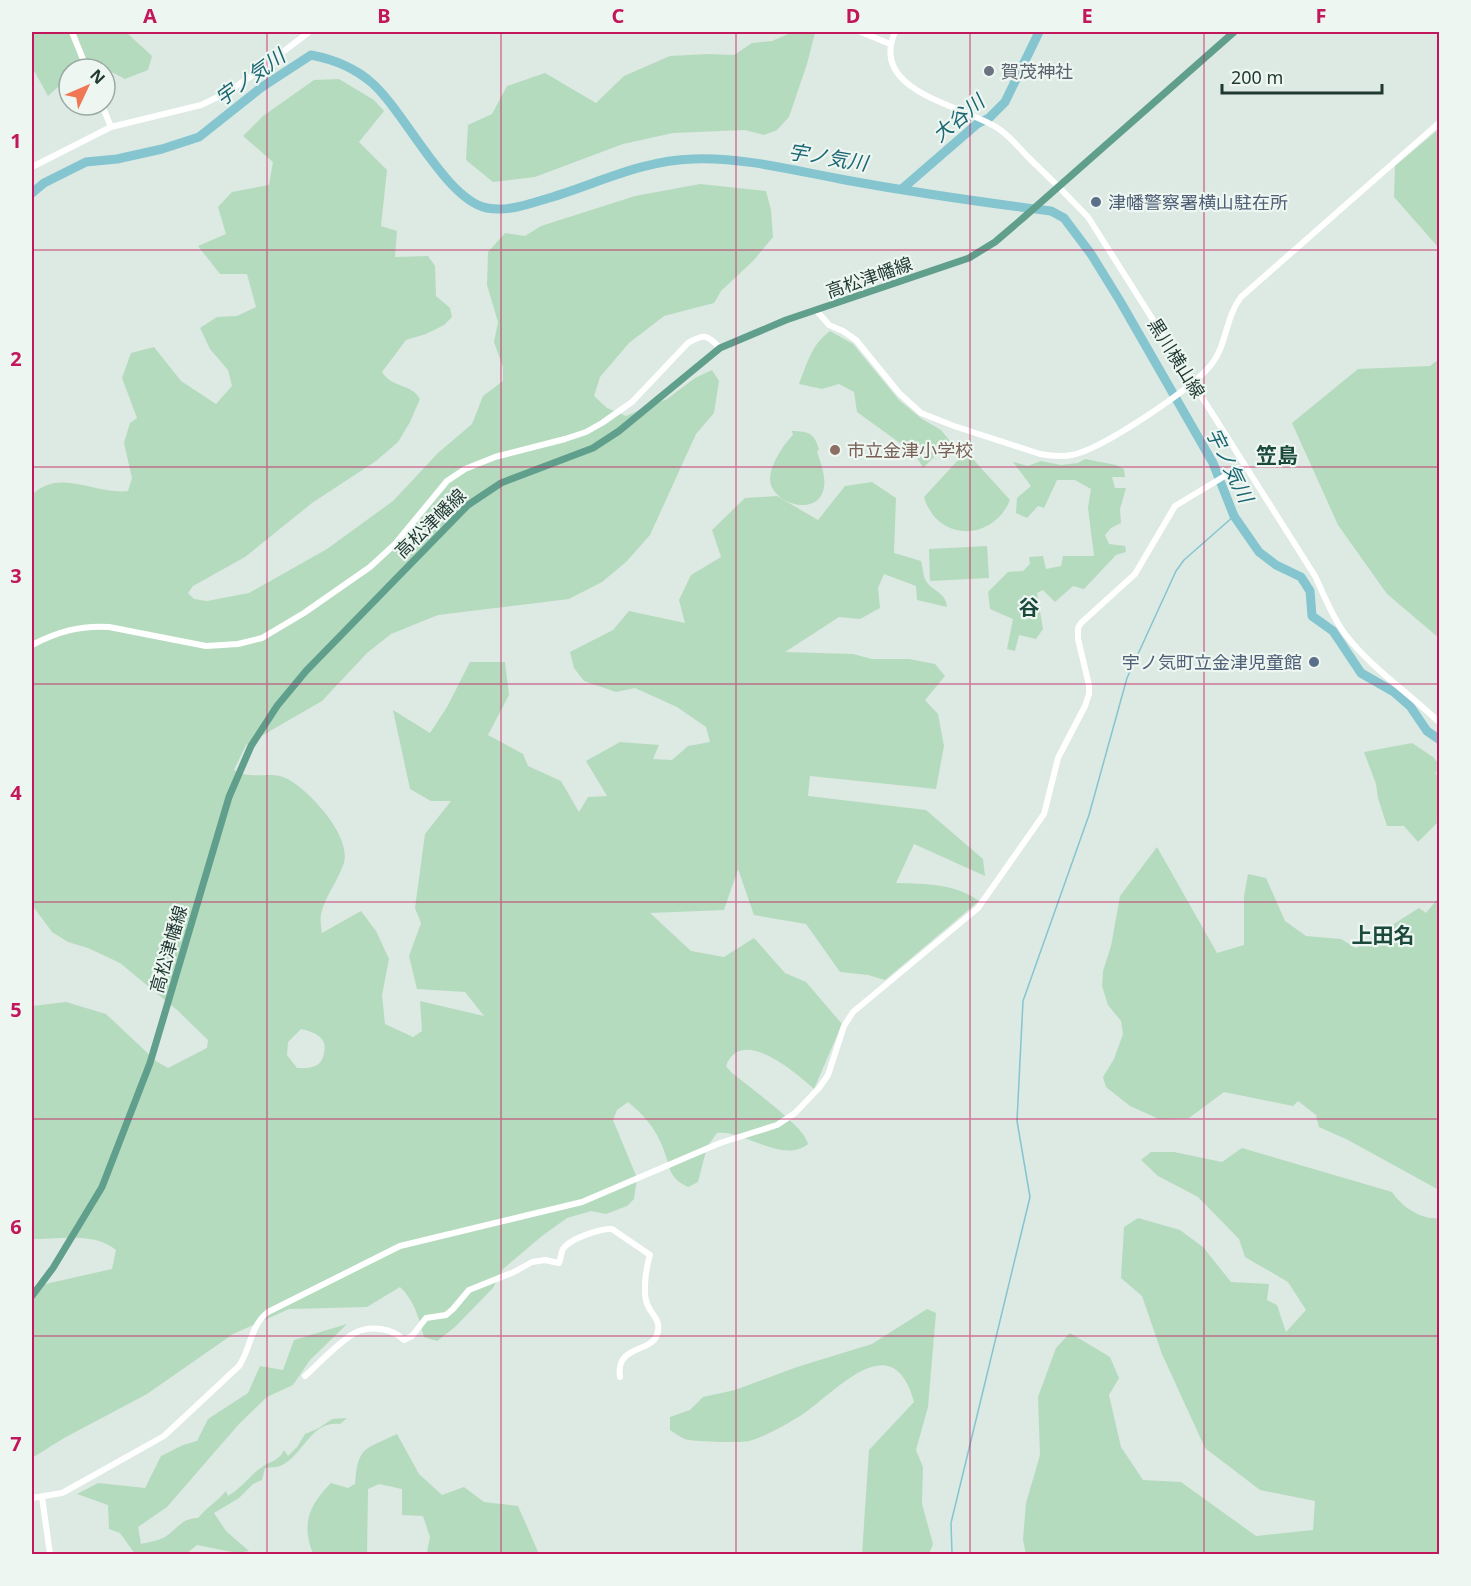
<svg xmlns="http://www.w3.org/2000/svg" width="1471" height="1586" font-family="'Noto Sans','Noto Sans JP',sans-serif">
	<rect width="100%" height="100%" fill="#dde9e3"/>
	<path fill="#b5dbbe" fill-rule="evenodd" d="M32,32H126L152,56L148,70L125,79L88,60L78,69H69V77L48,96L32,67Z
		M793,32L815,33L807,64L789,117L777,130L764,135L745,130L673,133L623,144L535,177L493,182L466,160L468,125L492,114L507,86L545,73L596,103L624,76L670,56L708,54L734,55L752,43L772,41Z
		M339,79L374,100L384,111L359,142L387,170L381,226L397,231L395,257L428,256L435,266L436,296L450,308L452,317L444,325L426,334L406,340L382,372C393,389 411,383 420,399L410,422L398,442L376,461L312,503L245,557L193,586L188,593L194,599L207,601L249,593L327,549L393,501L438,453L472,424L483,396L503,381V367L494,342L498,322L487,285L488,252L505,233L525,236L541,226L635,196L700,184L766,191L771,210L773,237L754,260L721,291L714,303L664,316L629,343L600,377L594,396L607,408L626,416L667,399L695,378L712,370L719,381L714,413L696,434L650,535L626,562L602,582L569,599L438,615L391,634L367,653L322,701L246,745L234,770C252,782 272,768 291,781C312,794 351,836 344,863C338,881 325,896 321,914C320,920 321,927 322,933L361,911L376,931L389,959L382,995L385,1024L413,1037L422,1031L420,1001L484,1016L465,992L417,989L409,956L421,923L415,908L425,834L451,801H431L410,789L393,710L430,733L447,707L470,662H505L509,695L488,735L523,754L528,766L561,781L579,812L588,797L607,796L586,761L620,742L659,745L653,759L672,760L688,746L710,742L706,727L677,707L635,688L616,692L584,681L574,668L570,652L613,630L629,611L685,623L679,600L691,575L721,557L712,530L745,498L777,496L818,520L845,486L872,482L896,498L894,553L921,561C923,567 923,576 926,581C933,592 946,592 947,607L917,600L916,586L884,574L878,588L880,608L860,619L839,617L785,652L853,654L872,659H909L935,664L945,676L925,700L938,714L944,746L936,789L810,776L808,796L926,810L983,859L985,876L914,844L896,883C926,884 954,883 979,901L885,980L868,975L840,972L806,924L754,915L738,869L724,910L650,913L691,951L724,957L754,938L785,973L806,982L842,1024L814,1089C796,1073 741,1025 726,1066L731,1072C746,1085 806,1127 808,1144C782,1165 744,1129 717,1133L707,1147L698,1182L688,1187C667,1177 671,1167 663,1148C656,1129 644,1115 628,1102L617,1110L613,1120L637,1178L634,1199L627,1206L606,1214L591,1211L567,1218L542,1236L503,1269L493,1288L455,1327L437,1341L424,1337C419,1318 414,1300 400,1287L367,1307L289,1309L233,1334L147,1394L64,1438L32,1458V1287L112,1269L116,1250C96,1232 58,1239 32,1239V1006L66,1002L106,1014L156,1061L168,1068L207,1048L208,1040L177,1010L120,963L88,948L68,942L52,932L32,905V495C59,467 96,495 128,491L132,478L124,443L130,423L137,418L122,378L131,353L154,347L181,381L216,404L232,386L228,370L210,349L200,328L217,317L237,316L256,307L247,274H220L198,246L226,234L218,207L232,192L269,185L273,162L243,136L263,116L314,80ZM301,1029C315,1032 328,1038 324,1053C323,1058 321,1063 317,1065C311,1069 303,1068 297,1068L287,1055L288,1042Z
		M1439,129L1440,246L1438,247L1394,197L1395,166Z
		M830,331L853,344L899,400L922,419L941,430L950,441L923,468L915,454L857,412L854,392L839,384L822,389L799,384C807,363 812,344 830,331Z
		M1439,359V638L1387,594L1338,525L1292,423L1358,369L1430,366Z
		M792,431C809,431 815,434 819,450L817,451C820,462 826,475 824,487C820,516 778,506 771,485C766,470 783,445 793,435Z
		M966,456L972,458L1010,500C993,542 937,542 924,497L960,458Z
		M1085,459L1116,465L1124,469L1125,477H1112L1115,488H1126L1120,509L1121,523L1111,528L1105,535L1109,544L1125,546L1126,552L1116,555L1084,589L1073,586L1055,602L1043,590L1037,593L1043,629L1036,639L1019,635L1015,651L1007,649L1013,619L990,609L988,592L1008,572L1023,571L1030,564L1029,557L1043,556L1046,569L1061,566L1063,556H1094L1088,508L1091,489L1075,480H1057L1044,508L1038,506L1027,518L1016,513L1017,498L1031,486L1013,462L1028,466L1041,461L1061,465L1078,463Z
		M987,546L989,578L930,581L929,549Z
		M1412,743L1433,757L1439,764L1436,773L1439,780V821L1418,842L1404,826H1387L1378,798L1376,784L1364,752Z
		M1157,847L1217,953L1244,945V896L1248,874L1266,878L1285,921L1306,936L1341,939L1356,948L1419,908L1426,913L1439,897V1190L1348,1140L1319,1127L1316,1115L1298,1101L1293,1106L1224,1092L1189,1118L1159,1119L1130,1106L1106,1087L1103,1077L1114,1059L1123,1034L1121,1021L1108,1005L1102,986L1103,971L1111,946L1120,896Z
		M1242,1148L1392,1192C1402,1207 1421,1220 1439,1218V1554H1026L1023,1540L1026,1503L1040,1455L1038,1397L1056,1348L1070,1333L1110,1357L1119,1378L1109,1395L1121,1447L1143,1480L1181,1482L1256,1536L1313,1530L1315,1501L1260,1490L1205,1448L1162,1354L1142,1296L1121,1278L1124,1227L1138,1218L1180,1230L1203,1247L1231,1282L1269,1284L1267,1300L1277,1305L1286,1332L1306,1310L1288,1282L1245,1257L1239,1239L1198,1197L1158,1176L1141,1160L1151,1152H1174L1222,1162Z
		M927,1309L936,1313L928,1407L916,1450L923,1467L922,1504L933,1544L929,1554H862L869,1450L914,1402C893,1324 837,1391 803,1414C789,1423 765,1437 749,1441C743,1443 691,1442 685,1439C680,1437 675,1433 670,1430V1417L690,1410L703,1397L735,1390L797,1367L872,1344Z
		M347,1324L310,1360L293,1385L267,1397L239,1424L167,1507L138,1527L141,1544C148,1542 158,1541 165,1537C176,1530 183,1517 198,1518C207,1507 217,1502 226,1491L228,1496C242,1488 250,1475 262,1467C270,1461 279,1461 284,1450L288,1456L297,1447L305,1434L319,1428L332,1419L347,1418L340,1424C311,1421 304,1453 284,1464C278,1468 271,1467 265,1468L262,1480L253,1484L239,1498L214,1513L226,1531L249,1551L237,1553L197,1545L186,1554H135L120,1533L109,1529L108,1505L77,1494L98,1483L145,1488L161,1456L183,1445L197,1441L208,1419L248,1393L260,1366L283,1370L294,1340Z
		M397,1434L419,1474L442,1495L464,1487L484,1502L518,1506L539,1554H419L420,1552H427L430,1537L423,1516L402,1515V1489L379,1484L368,1489L367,1554H313C301,1524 309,1505 331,1483L348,1488L355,1484C358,1446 364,1450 397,1434Z"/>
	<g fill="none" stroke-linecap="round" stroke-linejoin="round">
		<path stroke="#84c5cf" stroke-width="1.5" d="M952,1554L951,1523L1030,1197L1017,1121L1023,1001L1089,815L1127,678L1176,571L1184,560L1234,516"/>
		<path stroke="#84c5cf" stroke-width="9" d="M903,188L977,124L989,118L1005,102L1039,32
			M32,193L44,183L86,162L117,159L162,149L199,137L262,87L311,55C332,59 355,68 372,83C405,112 446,200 487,208C508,212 529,204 549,198C596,184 643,160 693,159C742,157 792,170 840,179C910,192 980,202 1051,211L1064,218L1091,254L1120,301L1213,463L1234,516L1259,552L1276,565L1301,577L1310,591L1312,616L1333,631L1361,673L1394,692L1410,706L1427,731L1440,740"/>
		<path stroke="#fff" stroke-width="6" d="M72,32L87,69
			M861,32L890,44
			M895,32C868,93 965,105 999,129C1009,136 1018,146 1026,155C1047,175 1068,196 1088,217L1315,576C1324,595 1332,617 1345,634C1371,668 1409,693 1440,723
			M102,105L111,127
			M32,167L111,127L201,105L224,94L250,77L309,32
			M816,310L829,325L843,331L856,340L899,393L921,413L954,426L1040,454C1051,456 1061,457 1072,455C1102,449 1192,389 1211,365C1227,345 1225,318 1241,297L1440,122
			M32,645C57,632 80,625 109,627L206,646L238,644L262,638L304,613L370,567L395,544L447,481L465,469L495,457L565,439L586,432L602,423L632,402L688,343C705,333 707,335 720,348
			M305,1376C320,1363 338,1342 355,1333C370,1325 392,1328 404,1340L412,1336L426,1318L446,1315L453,1309L469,1290L514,1272L532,1262L545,1260L559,1263C561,1259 561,1252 563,1249C569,1239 601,1228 612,1229L650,1255C646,1267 642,1295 648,1306C652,1315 660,1319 658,1331C655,1354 615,1343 620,1377
			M42,1497L50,1554
			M32,1498L62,1493L73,1487L164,1436L239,1366C251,1348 250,1326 268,1312L400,1246L582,1202L720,1143L777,1125L795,1113L819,1088L828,1075L844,1026L853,1012L978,908L1044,814L1058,758L1085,706L1089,694V685L1078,639V628L1081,623L1135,574L1175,506L1238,468L1244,466"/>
		<path stroke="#619f8d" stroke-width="7" d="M32,1296L53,1268L102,1187L150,1063L229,797L251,746L277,706L306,671L468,505L501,483L593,448L619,431L720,348L786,320L969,258L995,242L1023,218L1234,32"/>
	</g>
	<path fill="none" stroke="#c2185b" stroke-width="1.5" stroke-opacity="0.55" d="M267,32V1554M501,32V1554M736,32V1554M970,32V1554M1204,32V1554M32,250H1440M32,467H1440M32,684H1440M32,902H1440M32,1119H1440M32,1336H1440"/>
	<circle fill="#6b7280" stroke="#edf6f1" stroke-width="2" cx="989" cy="71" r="6"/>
	<g fill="#5c6f8a" stroke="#edf6f1" stroke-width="2">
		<circle cx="1096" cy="202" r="6"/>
		<circle cx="1314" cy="662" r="6"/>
	</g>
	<circle fill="#8d6e63" stroke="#edf6f1" stroke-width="2" cx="835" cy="450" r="6"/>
	<g text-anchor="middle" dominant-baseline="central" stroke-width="4.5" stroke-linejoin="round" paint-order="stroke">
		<g font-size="18" fill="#5b616d" stroke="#edf6f1" text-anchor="start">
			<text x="1001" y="71">賀茂神社</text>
		</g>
		<g font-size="18" fill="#4e5e75" stroke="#edf6f1" text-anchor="start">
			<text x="1108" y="202">津幡警察署横山駐在所</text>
			<text x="1302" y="662" text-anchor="end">宇ノ気町立金津児童館</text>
		</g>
		<g font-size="18" fill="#1f3831" stroke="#edf6f1">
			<text transform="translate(869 277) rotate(-19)">高松津幡線</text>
			<text transform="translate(1177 358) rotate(58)">黒川横山線</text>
			<text transform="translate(430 523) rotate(-44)">高松津幡線</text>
			<text transform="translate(168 949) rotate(-74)">高松津幡線</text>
		</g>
		<g font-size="18" fill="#785e54" stroke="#edf6f1" text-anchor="start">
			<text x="847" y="450">市立金津小学校</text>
		</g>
		<g font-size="20" font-style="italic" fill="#1a6673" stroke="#edf6f1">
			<text transform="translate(250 77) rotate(-36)">宇ノ気川</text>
			<text transform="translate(958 118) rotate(-40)">大谷川</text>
			<text transform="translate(828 157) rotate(9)">宇ノ気川</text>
			<text transform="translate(1230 465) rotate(64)">宇ノ気川</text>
		</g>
		<g font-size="21" font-weight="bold" fill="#1b4a3d" stroke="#edf6f1">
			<text x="1277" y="455">笠島</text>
			<text x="1029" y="607">谷</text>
			<text x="1383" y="935">上田名</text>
		</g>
	</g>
	<rect width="1471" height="1586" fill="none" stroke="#edf6f1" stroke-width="66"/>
	<g transform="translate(87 87) rotate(46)"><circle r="28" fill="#edf6f1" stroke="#9baaa4" stroke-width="1.5"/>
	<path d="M0-4.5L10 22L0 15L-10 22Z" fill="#f17653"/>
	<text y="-9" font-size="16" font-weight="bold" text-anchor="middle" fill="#1f3831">N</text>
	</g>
	<path d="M1222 84v9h160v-9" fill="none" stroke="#1f3831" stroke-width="3"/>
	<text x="1231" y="84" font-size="18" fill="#1f3831" stroke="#edf6f1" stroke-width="4.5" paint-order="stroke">200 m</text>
	<rect x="33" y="33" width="1405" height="1520" fill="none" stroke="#c2185b" stroke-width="2"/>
	<g font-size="20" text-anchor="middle" font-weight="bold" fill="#c2185b">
		<text x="150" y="23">A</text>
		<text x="384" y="23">B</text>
		<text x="618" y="23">C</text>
		<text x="853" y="23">D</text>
		<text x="1087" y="23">E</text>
		<text x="1321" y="23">F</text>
		<text x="16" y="148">1</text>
		<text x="16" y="366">2</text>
		<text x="16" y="583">3</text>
		<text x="16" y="800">4</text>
		<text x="16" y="1017">5</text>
		<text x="16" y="1234">6</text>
		<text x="16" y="1451">7</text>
	</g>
</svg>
